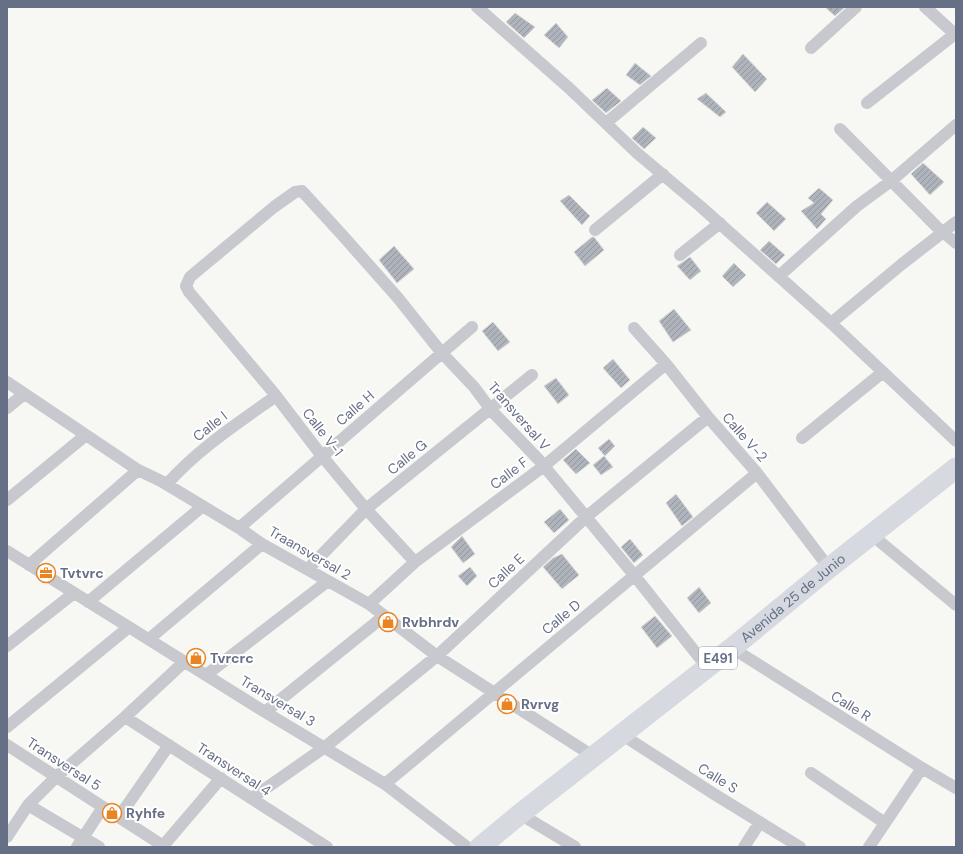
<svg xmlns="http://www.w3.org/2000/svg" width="963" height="854" font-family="'DM Sans',sans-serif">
	<defs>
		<pattern id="building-hatch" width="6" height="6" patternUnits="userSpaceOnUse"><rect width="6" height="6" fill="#afb4bc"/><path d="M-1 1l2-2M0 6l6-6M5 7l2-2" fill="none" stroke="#92979e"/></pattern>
	</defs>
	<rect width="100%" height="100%" fill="#f7f7f4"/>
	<path fill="url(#building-hatch)" stroke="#d8d9d7" d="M825,7H845L835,16Z
		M515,13L535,27L524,38L506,22Z
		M556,23L568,37L559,48L544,35Z
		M743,54L767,79L755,92L732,67Z
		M635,63L651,76L640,85L626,75Z
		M607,88L621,101L606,113L592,100Z
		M706,93L726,112L720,117L697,99Z
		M643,127L656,138L644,149L632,138Z
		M923,163L944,182L930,195L911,174Z
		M819,188L833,200L821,214L826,219L817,229L801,211L814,203L808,198Z
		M569,195L590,216L582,225L560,201Z
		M767,202L786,219L774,231L756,213Z
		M592,237H594L604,250L585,266L574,252Z
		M769,241L785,255L776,264L760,250Z
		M394,246L414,269L397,283L379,260Z
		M690,257L701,271L690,280L677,266Z
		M734,263L746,275L733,287L722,276Z
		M674,309L691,330L673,342L659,321Z
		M493,322L510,342L498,351L482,331Z
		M613,359L630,380L621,388L603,368Z
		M556,378L569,395L558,404L544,386Z
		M609,439L615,446L605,456L598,448Z
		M576,449L590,463L576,474L563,460Z
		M604,456L613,467L601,475L593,465Z
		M676,494L693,517L682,526L666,503Z
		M560,509L569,520L554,533L544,522Z
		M462,536L475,554L463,563L451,547Z
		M630,539L643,555L634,563L621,547Z
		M562,554L579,575L562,589L543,567L553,558Z
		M470,567L477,576L467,586L458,576Z
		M699,587L711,603L699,613L687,598Z
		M655,616L672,636L657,648L641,627Z"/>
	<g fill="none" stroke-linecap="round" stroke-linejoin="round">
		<path stroke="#c7c9ce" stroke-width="12" d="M477,7L569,88L637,153L700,206L831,323L956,441
			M925,7L956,35
			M811,48L856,7
			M867,103L955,34
			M606,123L701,43
			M840,129L937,227L956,243
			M595,230L663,174
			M680,255L720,223
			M779,276L857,206L891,181L956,125
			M831,323L902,264L956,222
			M634,328L666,364L708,417L757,473L829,568
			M7,382L138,470L161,481L239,528L262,544L369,604L437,656L593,756
			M7,408L24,394
			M802,438L883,372
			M167,484C198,449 238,423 276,396
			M7,500L86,435
			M239,528L472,327
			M872,535L956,605
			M7,551L265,712L385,784L467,847
			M415,562L366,509L322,456L273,392L189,292L186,286L190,277L274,207L295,192L302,191L344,237L398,298L441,352L474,387L491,410L539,460L634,575L707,667
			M29,565L138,470
			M308,569L366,509L532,375
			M88,602L203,506
			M369,604L415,562L544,466L666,364
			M149,639L262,544
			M7,646L74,593
			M732,648L922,768L956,788
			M206,675L328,581
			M265,712L384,616
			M125,717L327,847
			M7,727L129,627
			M621,734L714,794L800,847
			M7,745L165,847
			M811,773L885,823
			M385,784L757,473
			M252,798L325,747L437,656L586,517L708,417
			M28,805L99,847
			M520,814L575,847
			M119,817L169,745
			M7,837L28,805L56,777L125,717L184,662
			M163,846L221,778
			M77,847L103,807
			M744,847L760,822
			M869,847L922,768"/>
		<path stroke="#d6d9df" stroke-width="21" id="s1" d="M480,847L520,814L732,648L829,568L956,468"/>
	</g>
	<defs>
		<g id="office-ring" transform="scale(1)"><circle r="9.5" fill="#fff" stroke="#ea8321" stroke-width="1.5"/><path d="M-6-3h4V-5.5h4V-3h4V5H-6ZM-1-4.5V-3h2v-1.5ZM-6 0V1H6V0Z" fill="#ea8321"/></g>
		<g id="shop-ring" transform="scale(1)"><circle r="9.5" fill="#fff" stroke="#ea8321" stroke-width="1.5"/><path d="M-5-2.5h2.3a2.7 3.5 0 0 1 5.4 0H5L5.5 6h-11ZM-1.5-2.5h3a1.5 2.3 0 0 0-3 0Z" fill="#ea8321"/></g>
	</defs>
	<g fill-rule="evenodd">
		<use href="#office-ring" x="46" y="573"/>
		<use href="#shop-ring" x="388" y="622"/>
		<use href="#shop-ring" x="196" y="658"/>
		<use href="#shop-ring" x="507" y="704"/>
		<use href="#shop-ring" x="112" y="813"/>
	</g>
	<g text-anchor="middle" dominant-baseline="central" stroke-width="4" stroke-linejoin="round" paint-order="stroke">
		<rect fill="#fff" stroke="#939aaa" stroke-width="1" x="699" y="647" width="38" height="22" rx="3"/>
		<g font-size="13" font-weight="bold" fill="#656f86">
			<text x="718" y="658">E491</text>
		</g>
		<g font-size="14" fill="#656f86" stroke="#fff">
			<text transform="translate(355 408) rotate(-41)">Calle H</text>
			<text transform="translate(519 416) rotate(49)">Transversal V</text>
			<text transform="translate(210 426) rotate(-38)">Calle I</text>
			<text transform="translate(323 432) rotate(52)">Calle V-1</text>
			<text transform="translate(745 437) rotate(49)">Calle V-2</text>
			<text transform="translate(407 457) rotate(-39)">Calle G</text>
			<text transform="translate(509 473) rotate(-37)">Calle F</text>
			<text transform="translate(310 553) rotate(30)">Traansversal 2</text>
			<text transform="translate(506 571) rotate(-43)">Calle E</text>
			<text stroke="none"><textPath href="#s1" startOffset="400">Avenida 25 de Junio</textPath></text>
			<text transform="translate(561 617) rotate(-40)">Calle D</text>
			<text transform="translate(278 701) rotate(31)">Transversal 3</text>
			<text transform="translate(851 706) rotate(32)">Calle R</text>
			<text transform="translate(64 764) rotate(33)">Transversal 5</text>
			<text transform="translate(234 769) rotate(33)">Transversal 4</text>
			<text transform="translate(718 778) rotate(32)">Calle S</text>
		</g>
		<g font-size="14" font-weight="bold" fill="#656f86" stroke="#fff" text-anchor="start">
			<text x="60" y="573">Tvtvrc</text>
			<text x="402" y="622">Rvbhrdv</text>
			<text x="210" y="658">Tvrcrc</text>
			<text x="521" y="704">Rvrvg</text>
			<text x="126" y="813">Ryhfe</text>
		</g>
	</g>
	<rect width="963" height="854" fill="none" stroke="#656f86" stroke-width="16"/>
</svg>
